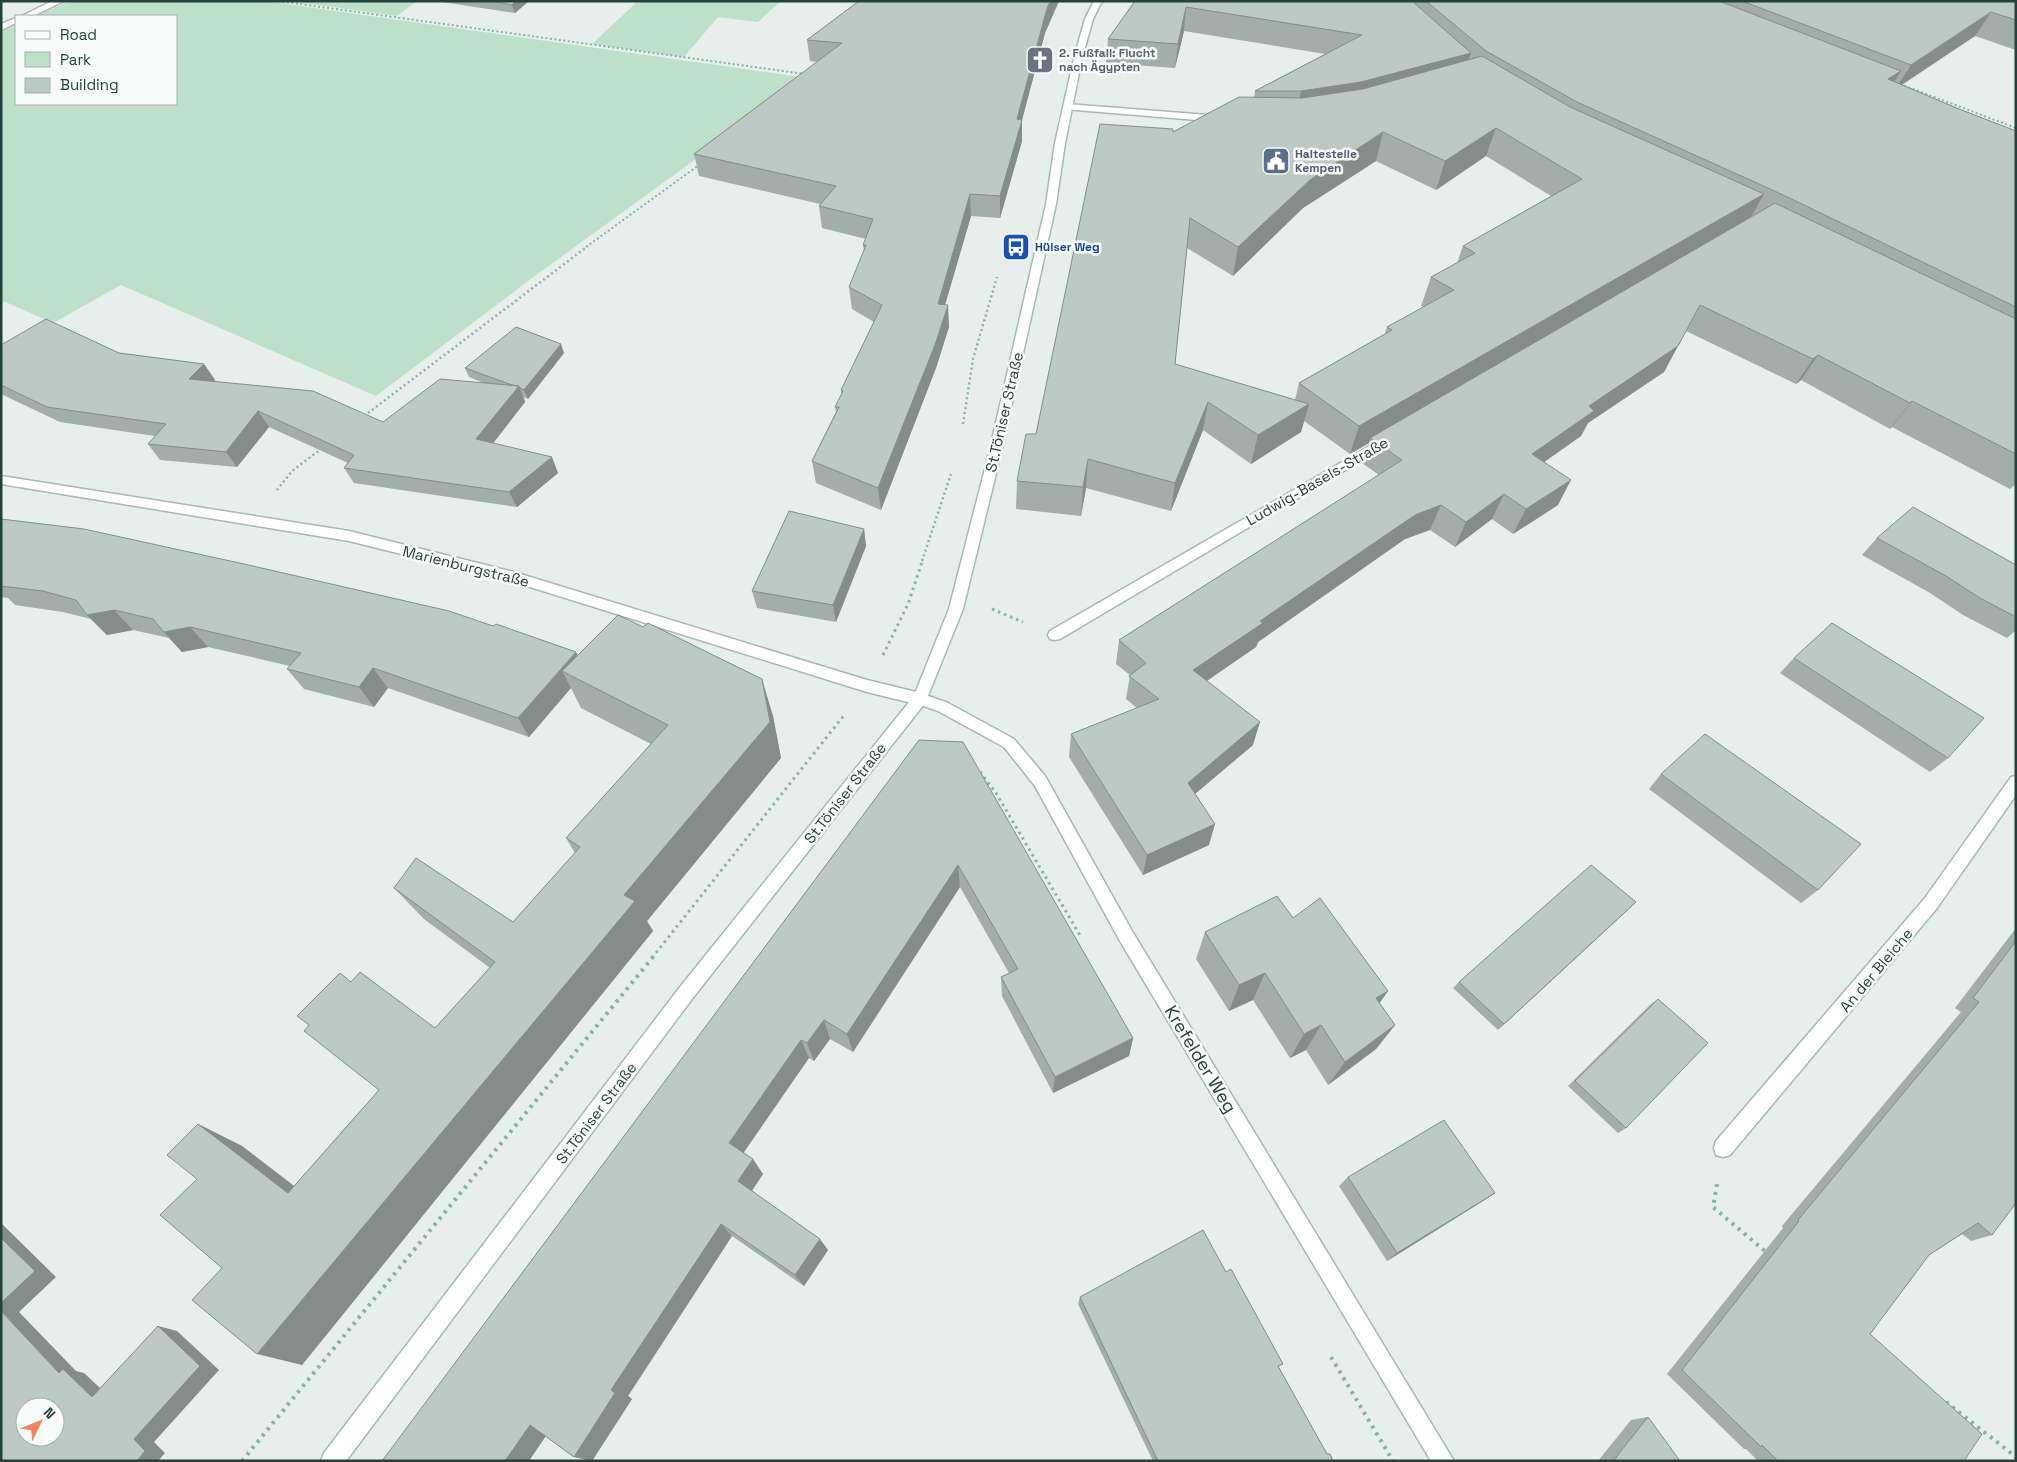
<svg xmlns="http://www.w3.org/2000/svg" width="2017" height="1462" font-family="'Space Grotesk',sans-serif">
	<rect width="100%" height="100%" fill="#e6efeb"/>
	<path fill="#bfe0c8" d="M70,1H266L808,78L536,275L376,396L121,285L53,323L1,300V31L16,25V104H176V16H36Z
		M290,1H417L397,16Z
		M638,1H781L758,22L718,17L684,57L592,44Z"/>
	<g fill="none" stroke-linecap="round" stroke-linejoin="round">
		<g stroke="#a8b8b2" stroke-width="3">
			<path id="minor" d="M52,1H64L33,16H22Z
				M16,18V23L1,30V24Z
				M1067,104L1221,116L1226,119L1221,122L1064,109V105Z
				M1382,439L1386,440L1388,443L1386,446L1060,639L1055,640L1050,639L1048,635L1050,631Z
				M1,476L349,531L514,572L867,680L920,693L925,695L927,699L925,703L920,705L867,692L514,582L349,541L1,484Z
				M2016,776V795L1937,908L1730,1155L1723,1157L1716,1155L1714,1148L1716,1141L1925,898L2011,777Z"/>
		</g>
		<g stroke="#a8b8b2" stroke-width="3">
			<path id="tertiary" d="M920,693L948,703L1014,739L1045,776L1132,931L1454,1461H1431L1120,941L1035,786L1004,747L938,711L915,703L913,699L915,695Z"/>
		</g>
		<g stroke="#a4bbb3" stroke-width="3">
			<path id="secondary" d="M1094,1H1102L1093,19L1082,58L1065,143L1056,204L1001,453L963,609L925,703L692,999L346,1461H321L324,1453L680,987L914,696L949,609L989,453L1046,204L1055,143L1074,58L1085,19Z"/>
		</g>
		<path stroke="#86b3a5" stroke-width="2" stroke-dasharray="2 2.5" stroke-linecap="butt" d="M278,1L805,74
			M1900,84L2016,128
			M586,247L699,165"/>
		<path stroke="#86b3a5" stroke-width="2.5" stroke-dasharray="2 3" stroke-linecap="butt" d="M364,416L588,246
			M963,424L973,359L997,277
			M277,490L292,471L321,449
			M922,561L951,474"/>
		<path stroke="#86b3a5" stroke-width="3" stroke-dasharray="2.5 4" stroke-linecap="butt" d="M992,609L1023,622
			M883,655L908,604L923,559
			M980,772L996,793L1081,937
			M652,958L845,714"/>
		<path stroke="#86b3a5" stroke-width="4" stroke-dasharray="3 5" stroke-linecap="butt" d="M1717,1184L1713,1207L1766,1252
			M1331,1357L1393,1461
			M1946,1402L2016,1457
			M242,1461L653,957"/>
		<use href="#minor" fill="#fff" fill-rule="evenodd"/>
		<use href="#tertiary" fill="#fff" fill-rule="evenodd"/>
		<use href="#secondary" fill="#fff" fill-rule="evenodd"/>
	</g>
	<path fill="#a1aea9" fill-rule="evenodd" d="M435,1H529L515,13Z
		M859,1H1059L1045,33L1022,120V141L1000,218L971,216L945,304L949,327L936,368L881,510L816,483L812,461L836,412L835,407L841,395V390L874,322L852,309L849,287L864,250L863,245L866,239L822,228L819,206L820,204L699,176L694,154L817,62L810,61L807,40Z
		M1135,1H2016V50L1975,36L1902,85L1959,109L2016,131V484L2010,489L1892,427L1890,429L1801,380L1796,384L1686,331L1664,372L1588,423L1581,436L1544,462L1558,505L1513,534L1492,519L1455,547L1430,530L1405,539L1258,642L1256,647L1206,681L1253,745L1195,794L1209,845L1143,875L1069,757L1071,734L1137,708L1126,699L1130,675L1116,664L1119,640L1379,475L1362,463L1369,443L1350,454L1304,421L1301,432L1251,464L1203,430L1171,511L1086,488L1081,516L1016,509L1017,481L1036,434L1173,132L1254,98L1255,91L1325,54L1184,31L1175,68L1106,63L1108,39ZM1486,156L1551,196L1463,246L1457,263L1431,277L1421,306L1424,307L1387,327L1385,334L1299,383L1295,400L1175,364L1187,248L1233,276L1303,208L1376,161L1436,190Z
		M1,345L119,353L204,364L215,380L213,381L383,422L484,383L469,377L465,368L564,353L528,399L524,397L525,402L493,443L558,473L517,507L354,483L344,468L348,463L269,427L237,467L160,460L148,444L155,436L60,422L1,394Z
		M1,519L578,655L773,716L781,758L647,921L653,931L302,1365L222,1268L197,1179L198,1124L242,1146L294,1186L379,1090L351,982L435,1028L490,968L424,919L394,888L513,922L575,853L566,838L651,744L581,708L571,688L529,737L388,688L374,707L304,689L287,669L290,666L208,647L182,652L169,638L133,630L107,635L91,619L63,612L15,605L8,598L1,597Z
		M864,529L866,546L836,622L757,608L752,591Z
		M1877,538L2016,565V630L2007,638L1963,615L1930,593L1862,555Z
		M1794,658L1948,758L1930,772L1780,673Z
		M919,740L1133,1038L1129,1056L1053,1093L1002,996L1001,977L1009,973L960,887L853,1052L830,1039L814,1061L809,1058L743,1152L763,1174L752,1191L828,1250L804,1286L732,1236L628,1396L632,1399L592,1461L574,1457L545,1436Z
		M1661,774L1818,890L1801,903L1649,789Z
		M1636,902L1498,1030L1453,988L1459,982Z
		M1293,918L1388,991L1379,1003L1395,1025L1376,1049L1328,1085L1306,1050L1290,1058L1253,1000L1229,1011L1196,959L1205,932Z
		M2016,928V1203L1992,1235L1971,1241L1962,1234L1929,1255L1870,1334L1964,1461H1758L1746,1449H1744L1667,1374L1783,1228L1782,1226L1961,1012L1955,1008Z
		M1658,999L1626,1128L1618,1133L1568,1086L1650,1005Z
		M1348,1177L1495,1193L1483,1201L1387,1261L1339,1186Z
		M1080,1297L1278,1366L1327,1454L1333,1461H1153L1078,1304Z
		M1648,1417L1680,1461H1598L1631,1420Z"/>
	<path fill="#838d89" d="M516,1H529L515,13L512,5Z
		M1050,1H1059L1045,33L1022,120V141L1000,218V196L1017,119L1046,12Z
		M1186,7L1184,31L1175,68L1178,44Z
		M1991,12L1975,36L1895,89L1911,65Z
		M1471,53L1463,77L1296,116L1301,91Z
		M1901,71L1886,95L1888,79Z
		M1496,128L1486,156L1436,190L1445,161Z
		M1383,132L1376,161L1303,208L1233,276L1238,247L1310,180Z
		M970,194L971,216L939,326L938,304Z
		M1764,194L1748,222L1370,438L1369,443L1350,454L1359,426Z
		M948,305L949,327L936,368L881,510L878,488Z
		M561,344L564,353L528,399L524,390Z
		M1678,346L1664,372L1588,423L1581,436L1520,479L1532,454L1589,406Z
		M1818,355L1801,380L1796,384L1813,359Z
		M204,364L215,380L200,395L189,379Z
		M519,386L525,402L484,455L476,439Z
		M1912,401L1892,427L1890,429L1910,403Z
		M1208,402L1203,430L1171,511L1175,483Z
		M1309,404L1301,432L1251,464L1258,435Z
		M258,411L269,427L237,467L226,452Z
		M552,457L558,473L517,507L509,492Z
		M1088,459L1086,488L1081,516L1083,487Z
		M1571,480L1558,505L1513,534L1526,509Z
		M1504,494L1492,519L1455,547L1466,522Z
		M1441,505L1430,530L1405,539L1258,642L1256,647L1188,694L1193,670L1260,621L1415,515Z
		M864,529L866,546L836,622L833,605Z
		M114,610L133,630L107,635L87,615Z
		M190,627L208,647L182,652L164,632Z
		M576,652L586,672L562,671L571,688L529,737L518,718Z
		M373,668L388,688L374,707L359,687Z
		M762,679L773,716L781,758L647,921L653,931L302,1365L257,1354L624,895Z
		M1260,722L1253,745L1183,804L1188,783Z
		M1215,824L1209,845L1143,875L1147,855Z
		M958,865L960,887L853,1052L847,1034Z
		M1636,902L1629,909L1498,1030L1504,1024Z
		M1265,973L1253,1000L1229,1011L1239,985Z
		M1388,991L1370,1017L1376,998Z
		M824,1020L830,1039L814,1061L807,1043Z
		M1321,1025L1306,1050L1290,1058L1304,1034Z
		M1395,1025L1376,1049L1328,1085L1345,1062Z
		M1133,1038L1129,1056L1053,1093L1055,1077Z
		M801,1040L809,1058L740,1158L729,1143Z
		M198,1124L242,1146L328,1212L288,1193Z
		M753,1159L763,1174L749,1195L738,1181Z
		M1495,1193L1483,1201L1387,1261L1397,1253Z
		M1,1223L56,1277L19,1312L76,1371L84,1373L113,1400L92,1397L59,1373L1,1311Z
		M721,1224L732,1236L628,1396L632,1399L592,1461L574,1457L611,1390Z
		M820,1239L828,1250L804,1286L795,1275Z
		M158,1326L177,1331L219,1370L154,1442L165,1453L158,1461H137L134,1439Z
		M530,1425L550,1430L529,1461H505Z"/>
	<path fill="#bbcac4" stroke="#838d89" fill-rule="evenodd" d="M490,1H516L512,5Z
		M859,1H1050L1046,12L1017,119L1022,120L1000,196L970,194L938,304L948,305L935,345L878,488L812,461L839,407H835L843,391L841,390L882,305L849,287L866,245H863L873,219L819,206L836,186L694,154L842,43L807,40Z
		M1135,1H1412L1471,53L1361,82L1301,91H1255L1362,35L1186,7L1178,44L1108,39Z
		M1426,1H1719L1901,71L1888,79L1959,109L2016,131V307L1779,193L1577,102L1486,51Z
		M1742,1H2016V20L1991,12L1911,65Z
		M1482,56L1570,107L1764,194L1359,426L1299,383L1392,330L1387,327L1454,290L1431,277L1475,253L1463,246L1582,179L1496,128L1445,161L1383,132L1310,180L1238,247L1190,218L1175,364L1309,404L1258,435L1208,402L1175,483L1088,459L1083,487L1017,481L1026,434H1036L1100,124L1173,129V132L1239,97L1302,98L1363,89Z
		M1775,203L2016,319V454L1912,401L1910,403L1818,355L1813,359L1700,305L1678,346L1589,406L1594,411L1532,454L1571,480L1526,509L1504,494L1466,522L1441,505L1415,515L1260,621L1263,623L1193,670L1260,722L1188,783L1215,824L1147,855L1071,734L1159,699L1129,676L1146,663L1119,640L1402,460L1370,438Z
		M46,319L119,353L204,364L189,379L313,391L383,422L440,379L519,386L476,439L552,457L509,492L344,468L354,455L258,411L226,452L148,444L166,424L47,407L1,385V345Z
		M516,327L561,344L524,390L520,388L519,386L512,385L465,368Z
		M1913,507L2016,565V617L1980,598L1946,576L1877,538Z
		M789,511L864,529L833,605L752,591Z
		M1,519L84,529L244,564L449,611L493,626L496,624L576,652L518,718L373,668L359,687L287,669L301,653L190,627L164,632L153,619L114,610L87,615L76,600L43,591L1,586Z
		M618,615L643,627L648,623L762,679L770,722L624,895L635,901L257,1354L192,1300L222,1268L160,1215L197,1179L167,1155L198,1124L288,1193L379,1090L304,1031L309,1025L297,1016L340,973L351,982L360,972L435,1028L495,962L394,888L416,858L513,922L580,847L566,838L668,725L562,671Z
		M1832,623L1984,718L1948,758L1794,658Z
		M1705,734L1861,844L1818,890L1661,774Z
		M919,740L963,742L1133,1038L1055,1077L1001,977L1018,969L958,865L847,1034L824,1020L807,1043L801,1040L729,1143L753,1159L738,1181L820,1239L795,1275L721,1224L611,1390L615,1393L574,1457L530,1425L505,1461H382Z
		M1591,865L1636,902L1504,1024L1459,982Z
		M1277,896L1293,918L1320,898L1388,991L1376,998L1395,1025L1345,1062L1321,1025L1304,1034L1265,973L1239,985L1205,932Z
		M2016,941V1203L1992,1235L1978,1223L1929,1255L1870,1334L1982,1434L1964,1461H1778L1762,1445L1761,1447L1682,1370L1799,1221L1798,1220L1979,1002L1973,998Z
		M1658,999L1708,1043L1626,1128L1575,1081Z
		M1444,1120L1495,1193L1397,1253L1348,1177Z
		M1203,1230L1226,1272L1231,1269L1283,1364L1278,1366L1327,1454H1330L1333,1461H1158L1080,1297Z
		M1,1238L35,1271L1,1303Z
		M1,1311L59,1373L63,1369L92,1397L158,1326L200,1366L134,1439L145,1451L137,1461H1ZM25,1407H55V1437H25Z
		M1648,1417L1680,1461H1613Z"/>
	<defs>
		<g id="church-square" transform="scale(1.4375)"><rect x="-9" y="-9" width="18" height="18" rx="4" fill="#6b7280" stroke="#f7fbf9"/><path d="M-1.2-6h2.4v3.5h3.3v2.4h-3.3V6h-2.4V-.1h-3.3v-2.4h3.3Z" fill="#fff"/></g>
		<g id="civic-square" transform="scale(1.4375)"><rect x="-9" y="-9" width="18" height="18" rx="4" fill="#5c6f8a" stroke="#f7fbf9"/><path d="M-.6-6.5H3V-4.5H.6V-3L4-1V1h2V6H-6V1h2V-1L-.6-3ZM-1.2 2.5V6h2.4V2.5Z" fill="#fff"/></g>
		<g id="bus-square" transform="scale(1.4375)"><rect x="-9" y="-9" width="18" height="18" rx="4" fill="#1a4fb4" stroke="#f7fbf9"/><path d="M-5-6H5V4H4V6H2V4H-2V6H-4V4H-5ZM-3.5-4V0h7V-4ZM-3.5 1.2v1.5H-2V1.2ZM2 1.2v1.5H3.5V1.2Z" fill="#fff"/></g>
	</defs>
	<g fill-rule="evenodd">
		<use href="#church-square" x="1040" y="60"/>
		<use href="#civic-square" x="1276" y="161"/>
		<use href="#bus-square" x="1016" y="247"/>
	</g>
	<g text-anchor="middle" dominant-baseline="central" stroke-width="5" stroke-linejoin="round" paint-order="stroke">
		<g font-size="12" font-weight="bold" fill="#5b616d" stroke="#f7fbf9" text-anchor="start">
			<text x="1059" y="53">2. Fußfall: Flucht<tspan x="1059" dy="14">nach Ägypten</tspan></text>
		</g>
		<g font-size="12" font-weight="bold" fill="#4e5e75" stroke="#f7fbf9" text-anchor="start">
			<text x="1295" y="154">Haltestelle<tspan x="1295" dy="14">Kempen</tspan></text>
		</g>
		<g font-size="12" font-weight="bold" fill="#164399" stroke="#f7fbf9" text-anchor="start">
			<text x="1035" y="247">Hülser Weg</text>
		</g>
		<g font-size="15" fill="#24423a" stroke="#f7fbf9">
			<text transform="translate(1004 412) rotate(-77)">St.Töniser Straße</text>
			<text transform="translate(1317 481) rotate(-30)">Ludwig-Basels-Straße</text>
			<text transform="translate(466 566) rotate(14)">Marienburgstraße</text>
			<text transform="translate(845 793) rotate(-52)">St.Töniser Straße</text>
			<text transform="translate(1876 970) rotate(-50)">An der Bleiche</text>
			<text transform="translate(596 1113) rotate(-53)">St.Töniser Straße</text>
		</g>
		<g font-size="18" fill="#24423a" stroke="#f7fbf9">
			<text transform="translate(1201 1059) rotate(59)">Krefelder Weg</text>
		</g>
	</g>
	<rect width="2017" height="1462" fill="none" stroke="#24423a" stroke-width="5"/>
	<rect x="15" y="15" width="162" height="90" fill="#f7fbf9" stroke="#a3b1ad"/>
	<rect x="25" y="31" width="25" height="8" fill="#ffffff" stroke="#a3b1ad"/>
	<text x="60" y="40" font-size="15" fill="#24423a">Road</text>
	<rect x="25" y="52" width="25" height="15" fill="#bfe0c8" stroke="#a3b1ad"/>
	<text x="60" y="65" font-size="15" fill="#24423a">Park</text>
	<rect x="25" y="78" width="25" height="15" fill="#bbcac4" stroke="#a3b1ad"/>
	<text x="60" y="90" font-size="15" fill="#24423a">Building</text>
	<g transform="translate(40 1422) rotate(47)"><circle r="24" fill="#f7fbf9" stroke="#a3b1ad"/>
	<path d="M0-4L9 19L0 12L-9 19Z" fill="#f4845f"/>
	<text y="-8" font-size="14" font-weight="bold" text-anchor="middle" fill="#24423a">N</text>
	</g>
</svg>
